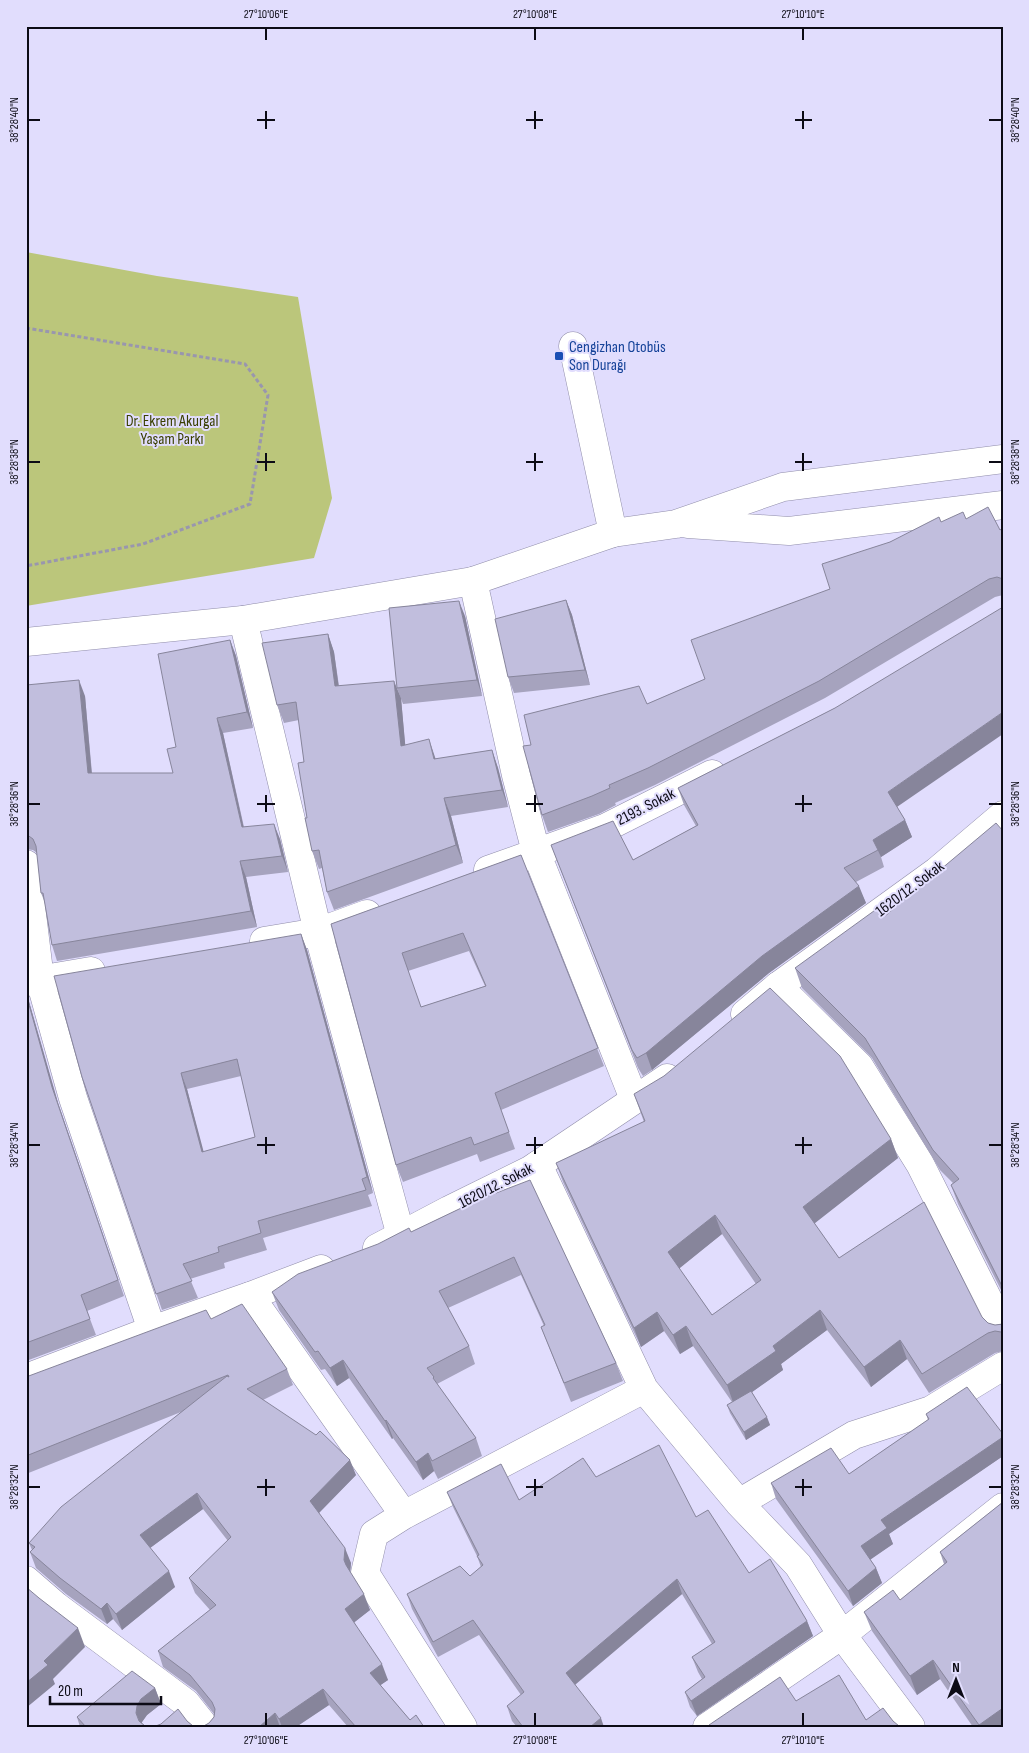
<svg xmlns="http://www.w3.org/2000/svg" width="1029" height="1753" font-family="'Sofia Sans Condensed',sans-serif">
	<rect width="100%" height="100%" fill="#e1ddfd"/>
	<path fill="#bbc67b" d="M26,252L157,276L298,297L332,498L314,558L26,606Z"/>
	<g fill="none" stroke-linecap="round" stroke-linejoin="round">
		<g stroke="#908daa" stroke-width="29">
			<path id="minor" d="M573,346L613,533
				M473,581L516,775L536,852L634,1099
				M243,620L318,932L401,1236
				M26,864L40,980L73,1098L152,1330
				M488,870L605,828L712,774
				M264,941L318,932L367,914
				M26,982L91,971
				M778,986L859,1066L920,1164L1003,1329
				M538,1165L644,1389L739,1503L798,1565L842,1635L911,1727
				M250,1296L404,1515
				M739,1503L854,1435L931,1410L1003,1366
				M26,1580L56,1606L186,1703L205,1727
				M463,1727L365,1573L374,1534L404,1515L644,1389
				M707,1727L842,1635L1003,1507"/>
		</g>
		<g stroke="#908daa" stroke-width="29">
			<path id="major" d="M688,524L789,531L1003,505
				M26,642L243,620L473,581L613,533L676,524L783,487L1003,459
				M745,1014L778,986L937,871L1003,815
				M377,1248L449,1210L530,1170L667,1078
				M26,1378L152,1330L250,1296L321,1269"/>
		</g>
		<path stroke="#9996ae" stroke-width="3" stroke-dasharray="4 2.5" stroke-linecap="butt" d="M26,328L245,364L268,395L250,504L143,544L26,566"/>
		<use href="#minor" stroke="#fff" stroke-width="28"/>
		<use href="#major" stroke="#fff" stroke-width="28"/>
	</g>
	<path fill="#a6a3be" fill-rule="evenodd" d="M966,519L1000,530L1003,528V595L995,597L825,698L655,785L615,803L616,805L599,814L548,832L542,815L531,745L647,704L705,679L830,589L890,542L941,522Z
		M566,600L572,615L590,685L514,693L508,677Z
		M465,616L482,696L403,704L397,688Z
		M328,634L334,652L339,686L401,698L405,745L436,759L492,750L498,768L508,807L451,816L463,863L334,910L327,892L322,868L319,869L312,851L307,818L304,762L299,720L284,723L277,705Z
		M230,640L236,656L253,728L223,733L244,827L280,839L288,872L246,877L257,927L57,961L52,945L45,903L41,893L37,853L33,850L26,849V685L85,696L92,773H173L176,747Z
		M835,708L905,820L912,837L881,857L884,867L856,882L866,903L769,973L652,1070L643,1076L638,1068L551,845L633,860L696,826L684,805L678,788Z
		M1003,831V1294L958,1204L951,1185L953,1183L940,1170L872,1058L802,988L795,968L885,916Z
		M521,855L604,1066L501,1110L515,1149L480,1162L477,1154L403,1182L396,1165L331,924ZM469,951L485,986L421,1007L408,971Z
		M301,934L307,950L373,1193L368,1195L372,1206L263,1238L267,1250L224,1263L225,1268L190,1279L198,1298L162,1310L82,1077ZM241,1076L255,1137L203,1152L187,1089Z
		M26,991L58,1103L124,1296L87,1311L96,1335L26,1361Z
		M634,1094L891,1139L898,1158L814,1223L839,1258L982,1317L988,1323L995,1325L1003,1324V1351L995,1353L929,1393L907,1359L871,1387L827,1330L781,1364L783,1370L752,1392L770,1425L746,1440L730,1413L727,1405L732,1402L693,1346L680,1354L664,1331L641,1347L563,1182L556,1163L644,1122ZM722,1234L756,1284L712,1315L679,1268Z
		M478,1200L616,1363L623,1381L571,1402L541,1327L544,1326L521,1275L448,1308L469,1346L475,1364L437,1384L476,1438L482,1456L438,1479L434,1471L423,1480L393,1438L392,1439L349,1378L337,1386L325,1369L321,1370L279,1310L272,1292L411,1232Z
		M211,1319L287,1369L293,1385L263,1400L356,1475L319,1513L351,1563L350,1572L370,1610L354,1622L388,1680L380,1685L410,1720L424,1727H348L329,1705L296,1727H80L77,1717L155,1688L161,1704L147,1715L142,1722V1723L145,1726L153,1727L187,1721L193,1726L202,1727L209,1723L214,1717V1714L196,1691L163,1667L158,1651L210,1610L195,1593L189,1578L228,1541L203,1509L150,1548L175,1587L122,1630L113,1619L107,1624L66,1594L36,1568L30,1552L32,1550L29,1543L181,1412L26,1474V1377Z
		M926,1414L1003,1434V1456L889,1534L893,1544L870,1559L876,1568L882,1583L853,1606L776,1499L771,1483L849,1474L928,1420Z
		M596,1477L696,1517L749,1573L807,1621L813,1636L697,1716L690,1707L685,1692L702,1679L698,1672L692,1657L712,1644L682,1594L575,1685L604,1727H517L512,1721L507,1706L521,1695L479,1635L438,1657L412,1609L407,1594L470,1576L481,1567L477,1556L453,1507L447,1492L519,1500Z
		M1003,1502V1727H973L940,1679L917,1695L872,1631L864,1612L900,1600L944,1564L940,1552Z"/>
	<path fill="#87859b" d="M566,600L572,615L590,685L585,670Z
		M459,601L465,616L482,696L477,680Z
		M328,634L334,652L341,704L335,686Z
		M230,640L236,656L253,728L247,712Z
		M79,680L85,696L93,789L88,773Z
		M394,681L401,698L407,764L401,746Z
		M1003,712V734L894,809L888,792Z
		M217,718L223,733L247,843L242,827Z
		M429,739L435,757L440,776L434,759Z
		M492,750L498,768L508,807L502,790Z
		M444,798L451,816L463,863L456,845Z
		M905,820L912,837L881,857L873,840Z
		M274,824L280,839L288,872L282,856Z
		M240,861L246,877L257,927L251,911Z
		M859,886L866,903L769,973L652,1070L646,1053L762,956Z
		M301,934L307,950L373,1193L367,1177Z
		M26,991L58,1103L124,1296L52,1087L26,994Z
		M181,1073L187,1089L208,1168L202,1152Z
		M891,1139L898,1158L810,1227L803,1207Z
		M715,1215L722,1234L675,1272L668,1252Z
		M820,1310L827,1330L781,1364L783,1370L734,1405L727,1385L773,1346Z
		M657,1312L664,1331L641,1347L634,1328Z
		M686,1326L693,1346L680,1354L673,1335Z
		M900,1340L907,1359L871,1387L864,1367Z
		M343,1360L349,1378L337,1386L330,1368Z
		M767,1417L770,1425L746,1440L744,1432Z
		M386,1420L393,1438L392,1439L385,1421Z
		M1003,1437V1456L889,1534L893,1544L867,1562L861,1546L881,1520Z
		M428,1453L434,1471L423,1480L416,1462Z
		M350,1460L356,1475L315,1517L310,1501Z
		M197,1493L203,1509L146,1551L140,1535Z
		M345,1548L351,1563L350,1575L344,1560Z
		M876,1568L882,1583L853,1606L848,1591Z
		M169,1571L175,1587L122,1630L116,1614Z
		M677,1579L682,1594L571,1688L566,1673Z
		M364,1594L370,1610L351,1625L345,1609Z
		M107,1603L113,1619L107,1624L101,1609Z
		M807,1621L813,1636L697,1716L691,1701Z
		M78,1628L85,1647L53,1679L55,1684L26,1708V1683L44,1661Z
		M933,1660L940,1679L917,1695L910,1676Z
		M382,1664L388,1680L375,1689L370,1673Z
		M155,1688L161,1704L147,1715L142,1722V1727L136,1713L137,1706L141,1699Z
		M323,1689L329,1705L296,1727H282L279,1719Z
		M1003,1708V1727H980L979,1725Z
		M275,1713L280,1727H259Z
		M601,1718L604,1727H590Z"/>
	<path fill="#c1bedd" stroke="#87859b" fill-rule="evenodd" d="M988,507L1000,530L1003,528V579L997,577L989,579L819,681L648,768L609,785L610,788L592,796L542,815L523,746L531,745L524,715L639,686L647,704L705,679L691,640L830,589L822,564L890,542L939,517L941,522L963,512L966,519Z
		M566,600L585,670L508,677L495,619Z
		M459,601L477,680L397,688L389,608Z
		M1003,607V712L888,792L905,820L873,840L878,850L844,868L859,886L762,956L646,1053L637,1058L632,1050L551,845L613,821L633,860L698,825L678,788L835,708Z
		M328,634L335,686L394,681L401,746L429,739L434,759L492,750L502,790L444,798L456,845L327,892L319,850L312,851L305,818H307L298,763L304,762L296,702L277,705L262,643Z
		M230,640L247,712L217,718L242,827L274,824L282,856L240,861L251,911L52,945L43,893H41L36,846L33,839L26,834V685L79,680L88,773H173L167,749L176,747L158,654Z
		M996,823L1003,831V1288L951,1185L959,1179L933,1150L865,1038L795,968L878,908L885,916Z
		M521,855L598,1048L495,1093L509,1132L474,1145L471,1137L396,1165L331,924ZM463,933L486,986L421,1007L402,953Z
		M301,934L367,1177L362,1179L366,1190L258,1221L261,1233L218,1247L219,1252L183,1264L192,1281L156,1294L82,1077L54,976ZM237,1059L255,1137L202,1152L181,1073Z
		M770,988L840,1056L891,1139L803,1207L839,1258L924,1202L982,1317L988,1323L995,1325L1003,1324V1331L1001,1332L995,1331L988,1333L922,1374L900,1340L864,1367L820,1310L773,1346L776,1351L727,1385L686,1326L673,1335L657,1312L634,1328L556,1163L645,1121L634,1094L664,1076ZM715,1215L761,1280L712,1315L668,1252Z
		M26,994L52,1087L118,1280L81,1295L90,1319L26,1343Z
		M530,1180L616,1363L564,1383L541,1327L545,1325L514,1257L439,1291L469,1346L427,1368L434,1377L433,1378L476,1438L432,1461L428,1453L416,1462L386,1420L385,1421L343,1360L330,1368L318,1351L315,1352L272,1292L298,1274L378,1244L409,1228L411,1232L478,1200Z
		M242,1304L287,1369L247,1389L316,1435L320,1431L350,1460L310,1501L345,1548L344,1560L346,1565L364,1594L345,1609L382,1664L370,1673L410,1720L416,1715L424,1727H356L323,1689L279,1719L275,1713L259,1727H86L77,1717L132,1671L155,1688L141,1699L137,1706L136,1713L139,1721L145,1726L153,1727L161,1724L178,1709L187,1721L193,1726L202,1727L209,1723L214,1717L215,1709L212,1702L190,1675L158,1651L216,1605L189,1578L231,1537L197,1493L140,1535L169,1571L116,1614L107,1603L101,1609L60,1578L30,1552L35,1547L29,1543L61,1507L227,1376L229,1377L228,1375L26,1456V1377L206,1310L211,1319Z
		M967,1387L1003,1434V1437L881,1520L887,1528L861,1546L876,1568L848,1591L771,1483L831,1448L849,1474L929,1419L926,1414Z
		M751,1391L767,1417L744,1432L727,1405Z
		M659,1445L696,1517L708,1510L749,1573L770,1559L807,1621L691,1701L685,1692L705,1677L692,1657L715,1642L677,1579L566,1673L601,1718L590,1727H523L507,1706L524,1692L473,1620L433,1642L407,1594L460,1566L470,1576L483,1565L477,1556L479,1555L447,1492L501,1464L519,1500L583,1458L596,1477Z
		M1003,1502V1708L979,1725L933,1660L910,1676L864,1612L893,1590L900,1600L947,1562L940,1552Z
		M26,1587L39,1598L78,1628L44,1661L48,1665L26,1683Z
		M839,1675L866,1720L883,1708L893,1721L899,1726L904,1727H710L709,1725L780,1677L796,1701Z"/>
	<path fill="none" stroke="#0c0b15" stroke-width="2" d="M266,28V40M535,28V40M803,28V40M266,111V129M535,111V129M803,111V129M28,120H40M257,120H275M526,120H543M795,120H812M989,120H1002M266,453V471M535,453V471M803,453V471M28,462H40M257,462H275M526,462H543M795,462H812M989,462H1002M266,795V812M535,795V812M803,795V812M28,804H40M257,804H275M526,804H543M795,804H812M989,804H1002M266,1137V1154M535,1137V1154M803,1137V1154M28,1145H40M257,1145H275M526,1145H543M795,1145H812M989,1145H1002M266,1479V1496M535,1479V1496M803,1479V1496M28,1487H40M257,1487H275M526,1487H543M795,1487H812M989,1487H1002M266,1713V1726M535,1713V1726M803,1713V1726"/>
	<rect fill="#1a4fb4" stroke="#e1ddfd" stroke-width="2" x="554" y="351" width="10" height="10" rx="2.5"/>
	<g text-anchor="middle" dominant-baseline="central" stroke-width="4" stroke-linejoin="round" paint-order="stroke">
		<g font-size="16" fill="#164399" stroke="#e1ddfd" text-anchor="start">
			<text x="569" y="347">Cengizhan Otobüs<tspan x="569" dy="18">Son Durağı</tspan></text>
		</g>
		<g font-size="16" fill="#3a4000" stroke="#e1ddfd">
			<text x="172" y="421">Dr. Ekrem Akurgal<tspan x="172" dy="18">Yaşam Parkı</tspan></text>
		</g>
		<g font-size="16" fill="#0c0b15" stroke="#e1ddfd">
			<text transform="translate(646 807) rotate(-27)">2193. Sokak</text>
			<text transform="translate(910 889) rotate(-37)">1620/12. Sokak</text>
			<text transform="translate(496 1186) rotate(-27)">1620/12. Sokak</text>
		</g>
	</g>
	<rect width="1029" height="1753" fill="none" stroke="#e1ddfd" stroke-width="55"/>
	<g transform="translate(956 1680)" stroke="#e1ddfd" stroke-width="4" paint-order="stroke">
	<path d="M0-4L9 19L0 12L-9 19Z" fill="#0c0b15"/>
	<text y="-8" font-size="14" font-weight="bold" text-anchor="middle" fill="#0c0b15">N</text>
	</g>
	<path d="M50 1696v8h111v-8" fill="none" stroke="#0c0b15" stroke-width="2.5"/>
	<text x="58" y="1696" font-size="15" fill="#0c0b15" stroke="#e1ddfd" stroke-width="4" paint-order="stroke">20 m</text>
	<rect x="28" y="28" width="974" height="1698" fill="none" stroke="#0c0b15" stroke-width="2"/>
	<g font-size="12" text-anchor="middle" fill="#0c0b15">
		<text x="266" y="18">27°10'06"E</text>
		<text x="535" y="18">27°10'08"E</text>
		<text x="803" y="18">27°10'10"E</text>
		<text transform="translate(14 120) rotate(-90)" y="4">38°28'40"N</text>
		<text transform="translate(1015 120) rotate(-90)" y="4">38°28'40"N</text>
		<text transform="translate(14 462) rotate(-90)" y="4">38°28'38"N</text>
		<text transform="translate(1015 462) rotate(-90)" y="4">38°28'38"N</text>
		<text transform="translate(14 804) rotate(-90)" y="4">38°28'36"N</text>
		<text transform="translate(1015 804) rotate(-90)" y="4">38°28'36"N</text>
		<text transform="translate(14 1145) rotate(-90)" y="4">38°28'34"N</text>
		<text transform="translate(1015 1145) rotate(-90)" y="4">38°28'34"N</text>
		<text transform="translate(14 1487) rotate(-90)" y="4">38°28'32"N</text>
		<text transform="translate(1015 1487) rotate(-90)" y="4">38°28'32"N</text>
		<text x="266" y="1744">27°10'06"E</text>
		<text x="535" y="1744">27°10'08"E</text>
		<text x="803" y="1744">27°10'10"E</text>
	</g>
</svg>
